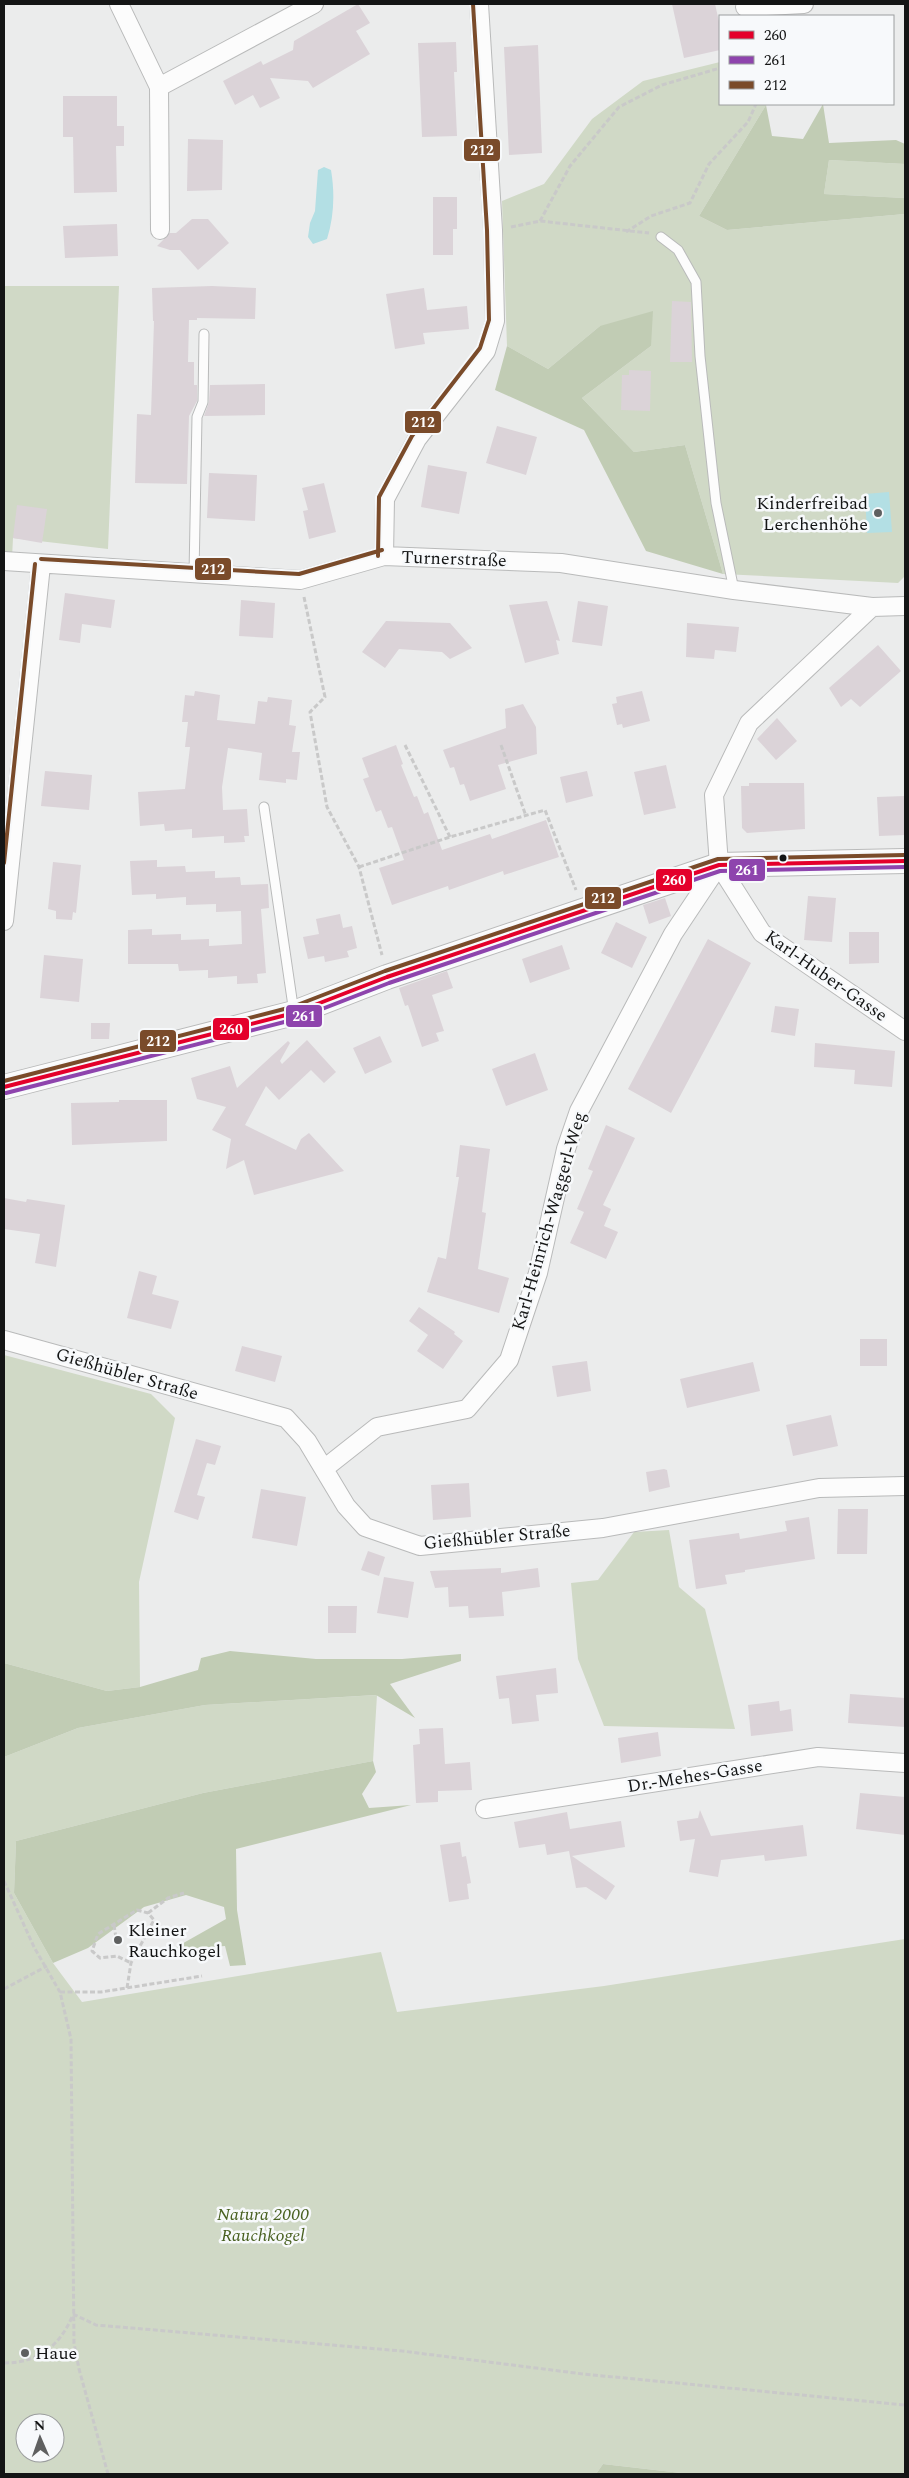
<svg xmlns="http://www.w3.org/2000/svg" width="909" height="2478" font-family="Spectral,serif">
	<rect width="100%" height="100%" fill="#ebecec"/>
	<path fill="#d0d9c6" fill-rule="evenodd" d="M720,62V104L766,105L699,216L727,230L905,214V576L898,583L723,574L685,445L634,452L582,398L651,346L600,326L548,369L507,346L502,201L544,184L592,119L643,81Z
		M829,160L905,164V198L824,194Z
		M4,286H119L108,549L13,538L12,558L4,557Z
		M4,1355L151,1394L175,1418L139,1582L140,1687L107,1691L4,1663Z
		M669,1530L679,1587L705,1609L735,1729L604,1726L578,1659L571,1583L598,1580L634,1532Z
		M377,1695L373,1761L203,1793L16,1841L14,1893L53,1963L82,2002L381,1952L397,2012L604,1986L905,1939V2474H690L603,2464L596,2474H4V1757L78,1728L205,1705ZM25,2423H55V2453H25Z"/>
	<path fill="#c1ccb4" d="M823,104L829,143L896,140L905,144V164L829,160L824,194L905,198V214L727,230L699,216L766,105L772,136L803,139Z
		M653,311L651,346L582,398L634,452L685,445L723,574L646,551L584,430L495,390L507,346L548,369L600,326Z
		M230,1651L316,1659H402L461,1654V1661L390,1684L415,1718L376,1695L205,1705L78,1728L4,1757V1663L107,1691L140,1687L198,1670L201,1658Z
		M373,1761L376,1772L362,1794L369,1808L411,1805L236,1849L237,1910L246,1965L230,1966L225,1946L171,1950L226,1919L224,1907L186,1895L144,1907L88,1948L53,1963L14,1893L16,1841L203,1793Z
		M603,2464L690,2474H596Z"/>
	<path fill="#b3dfe4" d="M324,167L331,170C335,193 334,217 327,239L313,244L308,237L310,223L315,211L318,170Z
		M889,492L892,532L867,533L865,494Z"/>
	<path fill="#dbd3d8" d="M358,4L370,23L356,31L370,54L313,88L308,81L270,78L280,98L260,108L253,95L235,105L223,81L261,61L263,65L293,50L294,41Z
		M672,4H715L720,26V50L684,58Z
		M456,42L457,72H454L457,136L422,137L418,43Z
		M538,45L542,153L509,155L504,47Z
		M63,96H117V126H124V146H116L117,192L74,193L73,137H63Z
		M188,139L223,140L222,190L187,191Z
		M433,197H457V229H453V255H433Z
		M192,219H208L229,243L198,270L180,250H170L157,246L170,233H176Z
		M117,224L118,256L65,258L63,226Z
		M212,286L256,288L255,319L197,318V320H189L188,362H194V385H197V401L189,416L187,484L135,483L137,414L151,415L154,321H153L152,288Z
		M424,288L427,310L467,306L469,329L423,333L425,344L395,349L386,294Z
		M672,301L691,302L692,362H670Z
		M629,370L651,371L650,411L621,410L622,375H629Z
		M265,384V415L204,416L209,402L210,385Z
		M497,426L537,437L526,475L486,463Z
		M428,465L467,472L459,514L421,507Z
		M209,473L257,475L255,521L207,518Z
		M324,483L336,532L309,539L303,511L308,510L302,488Z
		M17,505L47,509L42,543L13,538Z
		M65,593L115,600L111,628L82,624L80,643L59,640Z
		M241,600L275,603L273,638L239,636Z
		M547,601L560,641L556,640L559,654L525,663L509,605Z
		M578,601L608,606L602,646L572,642Z
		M386,621L450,623L472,648L450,659L442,652L399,649L385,668L362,652Z
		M687,623L739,627L736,652L715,650L714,659L686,657Z
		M878,645L901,671L860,707L851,699L841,707L829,688Z
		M195,691L220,695L217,720L255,724L258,701L267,702L268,697L292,700L289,725L296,726L292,752H300L297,780L286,779V783L259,780L262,753L228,748L222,787L223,810L247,809L249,836H244L245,842L224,843V836L192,838V829L165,831L164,824L140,826L138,792L185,789L190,747H185L188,722H182L185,695L194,696Z
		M642,691L650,721L623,728L622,724L617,725L612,704L617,703L616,697Z
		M523,704L536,727L537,754L498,765L506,789L470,801L464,784L460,785L454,767L450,768L443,750L506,728L505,709Z
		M777,718L797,741L776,760L757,739Z
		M396,745L403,764L401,765L414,797L417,796L424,814L428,812L442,850L490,834L492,839L546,820L559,857L504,875L503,871L449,890L448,886L392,905L379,868L404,860L392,827L388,828L381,810L376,812L363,779L369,777L362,758Z
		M666,765L676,808L644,815L634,772Z
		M45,771L92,775L89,810L41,806Z
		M587,771L593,796L566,803L560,777Z
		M749,783H804L805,829L747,833L742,828L741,786H749Z
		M905,796V835L879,836L877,797Z
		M157,860V867L185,866L186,872L215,871V878L240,877L241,885L268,884L269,908L261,909L266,973L257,974L258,983L237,984V976L208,978V970L179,971L178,964H128V930L152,929V935L181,934V940L209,939V946L242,944L241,911L216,912V904L186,905V897L156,899V894L132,895L130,861Z
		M53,862L81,865L76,913L73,912L72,920L56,919V911L48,909Z
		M808,896L836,898L832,942L804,940Z
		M665,898L671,916L649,924L643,905Z
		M340,914L343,928L352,926L357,948L347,951L349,957L325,962L324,956L308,959L303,937L319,934L316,919Z
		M616,922L647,937L632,968L601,953Z
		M849,932H879V963L849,964Z
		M708,939L751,963L671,1113L628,1089Z
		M562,945L570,969L530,983L522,959Z
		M44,955L83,959L79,1002L40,998Z
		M447,971L453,988L432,995L444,1031L436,1033L439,1041L422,1047L408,1005L405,1006L399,988Z
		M775,1006L799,1009L795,1036L771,1032Z
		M91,1023H110L109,1039H91Z
		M380,1036L392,1062L365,1074L353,1048Z
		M307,1040L336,1072L324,1083L311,1070L279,1100L266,1086L245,1125L296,1150L301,1139L309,1133L344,1171L254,1195L244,1160L226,1169L231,1139L212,1130L226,1107L197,1099L191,1078L230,1066L237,1088L288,1041L290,1043L280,1061L282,1064Z
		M815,1043L895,1051L892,1087L854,1084L855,1070L814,1067Z
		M535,1053L548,1090L506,1106L492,1069Z
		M119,1100H167V1141L72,1145L71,1103L119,1102Z
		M606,1125L635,1138L603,1205L611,1209L604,1226L618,1232L606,1259L570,1243L584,1212L577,1209L593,1171L588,1169Z
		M460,1145L490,1149L482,1212L486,1213L478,1269L509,1278L499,1313L427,1292L438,1257L446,1259L459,1177H456Z
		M4,1198L26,1202L27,1199L65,1205L56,1267L35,1263L40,1234L4,1229Z
		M139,1271L157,1276L152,1294L179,1301L171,1329L127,1318Z
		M419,1307L455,1332L454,1334L463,1341L443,1369L417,1351L428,1335L409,1321Z
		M860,1339H887V1366H860Z
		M242,1346L282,1356L275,1382L235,1371Z
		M587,1361L591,1391L557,1397L552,1366Z
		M753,1362L760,1391L687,1408L680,1379Z
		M831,1415L838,1446L793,1456L786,1425Z
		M196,1439L221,1446L215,1465L207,1463L197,1495L205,1497L198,1520L174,1512Z
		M664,1469L667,1470L670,1487L649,1492L646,1472Z
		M469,1483L471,1517L433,1520L431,1485Z
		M261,1489L306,1497L297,1546L252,1538Z
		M838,1509H868L867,1554H837Z
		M809,1517L815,1559L745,1570V1572L725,1575L727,1584L696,1589L689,1540L739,1533L740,1539L787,1531L785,1521Z
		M368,1551L385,1557L379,1576L361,1570Z
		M501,1568V1573L538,1568L540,1587L502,1592L504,1616L469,1618L468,1606L449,1607L448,1587L435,1588L430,1571Z
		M384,1577L414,1582L408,1618L377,1613Z
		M328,1606H357L356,1633H328Z
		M556,1668L558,1693L536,1695L539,1721L512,1724L509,1698L499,1699L496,1676Z
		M850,1694L905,1698V1727L848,1723Z
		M779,1701L780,1711L791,1709L793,1731L751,1736L748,1705Z
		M443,1728L445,1764L470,1762L472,1790L438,1791V1802L416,1803L413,1745L420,1744L419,1729Z
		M658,1732L661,1756L621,1763L618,1738Z
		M860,1793L905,1797V1835L856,1829Z
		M700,1810L711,1836L803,1825L807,1856L765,1861L764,1855L721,1860L718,1877L689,1872L695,1839L680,1841L677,1821L698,1818Z
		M567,1812L570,1829L621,1821L625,1847L572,1856L615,1886L606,1900L586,1887L576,1888L569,1851L547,1855L545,1844L519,1848L514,1822Z
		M460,1842L462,1857L466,1856L471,1883L467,1884L469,1899L449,1902L440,1845Z"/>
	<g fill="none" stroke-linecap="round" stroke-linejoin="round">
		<g stroke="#b9baba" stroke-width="11">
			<path id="lane" d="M661,237L678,250L696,282L700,356L716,503L734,590
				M194,574L197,417L203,402L204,334
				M264,807L294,1013"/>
		</g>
		<g stroke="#b9baba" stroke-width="20">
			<path id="street" d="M119,4L159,87L314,4
				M745,7L804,4
				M159,87L160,230
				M384,556L385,499L417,439L486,351L495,321L493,230L479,4
				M4,561L300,580L384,556L561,563L734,590L872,607L905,606
				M872,607L749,723L714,795L719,865L762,933L905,1031
				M4,921L41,565
				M4,1340L286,1418L307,1441L346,1506L365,1527L420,1546L603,1528L819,1488L905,1486
				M325,1468L377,1427L467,1409L509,1360L538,1273L566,1149L579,1111L673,934L719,865
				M485,1809L818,1757L905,1763"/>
		</g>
		<g stroke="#b9baba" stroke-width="26">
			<path id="secondary" d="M4,1087L294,1013L387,977L719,865L905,861"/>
		</g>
		<path stroke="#c9c9c9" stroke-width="3" stroke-dasharray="5 2.5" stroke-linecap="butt" d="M540,221L570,166L619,107L662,85L720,68
			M511,227L540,221L649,233
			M626,232L651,216L690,203L709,164L748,122L756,104
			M304,597L325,697L310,712L327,807L359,867L382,955
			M405,745L450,837
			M501,745L526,816
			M359,867L450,837L545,810L576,890
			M4,1881L34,1947L60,1992L71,2039L74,2343L79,2369L108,2474
			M148,1913L168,1898L184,1893
			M114,1925L116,1938
			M127,1988L131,1963L154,1920L148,1913L137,1910L98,1934L92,1951L100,1958L117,1956L131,1963
			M4,1989L47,1966
			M60,1992H101L202,1976
			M73,2314L96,2325L402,2351L583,2374L905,2405
			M4,2363C37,2363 59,2347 72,2317"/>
		<use href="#lane" stroke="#fcfcfc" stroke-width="9"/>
		<use href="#street" stroke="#fcfcfc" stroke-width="18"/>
		<use href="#secondary" stroke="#fcfcfc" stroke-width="24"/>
		<g stroke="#f7f9fb" stroke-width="8">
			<path id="bus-1" d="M4,1087L294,1013L387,977L719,865L905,861"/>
		</g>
		<g stroke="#f7f9fb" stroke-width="8">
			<path id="bus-2" d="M6,1093L296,1019L389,983L720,871L905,867"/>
		</g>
		<g stroke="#f7f9fb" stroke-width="8">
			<path id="bus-3" d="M378,556L379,497L412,436L480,348L489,320L487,230L473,4
				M41,559L299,574L382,550
				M4,863L35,564
				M4,1081L292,1007L385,971L718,859L905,855"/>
		</g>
		<use href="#bus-1" stroke="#e4002b" stroke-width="4"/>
		<use href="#bus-2" stroke="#8e44ad" stroke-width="4"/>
		<use href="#bus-3" stroke="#7a4b2a" stroke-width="4"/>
	</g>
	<g fill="#5f6060" stroke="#f7f9fb" stroke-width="2">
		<circle cx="878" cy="513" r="5"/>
		<circle cx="118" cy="1940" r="5"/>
		<circle cx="25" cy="2353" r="5"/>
	</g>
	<circle fill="#141515" stroke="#f7f9fb" stroke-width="2" cx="783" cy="858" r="4.5"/>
	<g text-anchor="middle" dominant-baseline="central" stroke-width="5" stroke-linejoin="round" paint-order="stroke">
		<g font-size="18" fill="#141515" stroke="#f7f9fb" text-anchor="start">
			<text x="868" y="503" text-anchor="end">Kinderfreibad<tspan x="868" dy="21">Lerchenhöhe</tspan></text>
			<text x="128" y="1930">Kleiner<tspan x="128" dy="21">Rauchkogel</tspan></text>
			<text x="35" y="2353">Haue</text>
		</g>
		<g font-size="18" fill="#141515" stroke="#f7f9fb">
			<text transform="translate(454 559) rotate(2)">Turnerstraße</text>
			<text transform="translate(826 976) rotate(35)">Karl-Huber-Gasse</text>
			<text transform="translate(549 1221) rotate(-74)">Karl-Heinrich-Waggerl-Weg</text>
			<text transform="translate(127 1374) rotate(16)">Gießhübler Straße</text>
			<text transform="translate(497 1537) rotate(-5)">Gießhübler Straße</text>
			<text transform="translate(695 1776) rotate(-9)">Dr.-Mehes-Gasse</text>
		</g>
		<g font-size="18" font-style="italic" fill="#496121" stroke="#f7f9fb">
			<text x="263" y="2214">Natura 2000<tspan x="263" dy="21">Rauchkogel</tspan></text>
		</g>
	</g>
	<g stroke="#f7f9fb" stroke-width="2">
		<rect x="463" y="138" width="38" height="24" rx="5" fill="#7a4b2a"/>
		<rect x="404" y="410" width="38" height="24" rx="5" fill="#7a4b2a"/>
		<rect x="194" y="557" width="38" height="24" rx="5" fill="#7a4b2a"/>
		<rect x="728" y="858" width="38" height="24" rx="5" fill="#8e44ad"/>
		<rect x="655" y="868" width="38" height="24" rx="5" fill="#e4002b"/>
		<rect x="584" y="886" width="38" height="24" rx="5" fill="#7a4b2a"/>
		<rect x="285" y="1004" width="38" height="24" rx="5" fill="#8e44ad"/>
		<rect x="212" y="1017" width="38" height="24" rx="5" fill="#e4002b"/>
		<rect x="139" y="1029" width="38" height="24" rx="5" fill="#7a4b2a"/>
	</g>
	<g font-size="14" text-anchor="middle" font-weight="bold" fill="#fff">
		<text x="482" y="155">212</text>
		<text x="423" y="427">212</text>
		<text x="213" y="574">212</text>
		<text x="747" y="875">261</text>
		<text x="674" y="885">260</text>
		<text x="603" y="903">212</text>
		<text x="304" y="1021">261</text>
		<text x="231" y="1034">260</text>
		<text x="158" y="1046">212</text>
	</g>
	<rect width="909" height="2478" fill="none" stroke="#141515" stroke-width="10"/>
	<rect x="719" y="15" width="175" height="90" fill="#f7f9fb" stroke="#9c9e9f"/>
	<rect x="729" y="31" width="25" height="8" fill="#e4002b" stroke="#9c9e9f"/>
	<text x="764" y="40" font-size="15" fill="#141515">260</text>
	<rect x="729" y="56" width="25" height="8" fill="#8e44ad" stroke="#9c9e9f"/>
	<text x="764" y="65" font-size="15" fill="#141515">261</text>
	<rect x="729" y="81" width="25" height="8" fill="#7a4b2a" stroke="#9c9e9f"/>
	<text x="764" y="90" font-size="15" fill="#141515">212</text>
	<g transform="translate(40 2438) rotate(358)"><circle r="24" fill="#f7f9fb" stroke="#9c9e9f"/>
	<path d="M0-4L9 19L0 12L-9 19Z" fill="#5f6060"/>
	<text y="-8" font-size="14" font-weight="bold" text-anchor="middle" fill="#141515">N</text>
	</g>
</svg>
